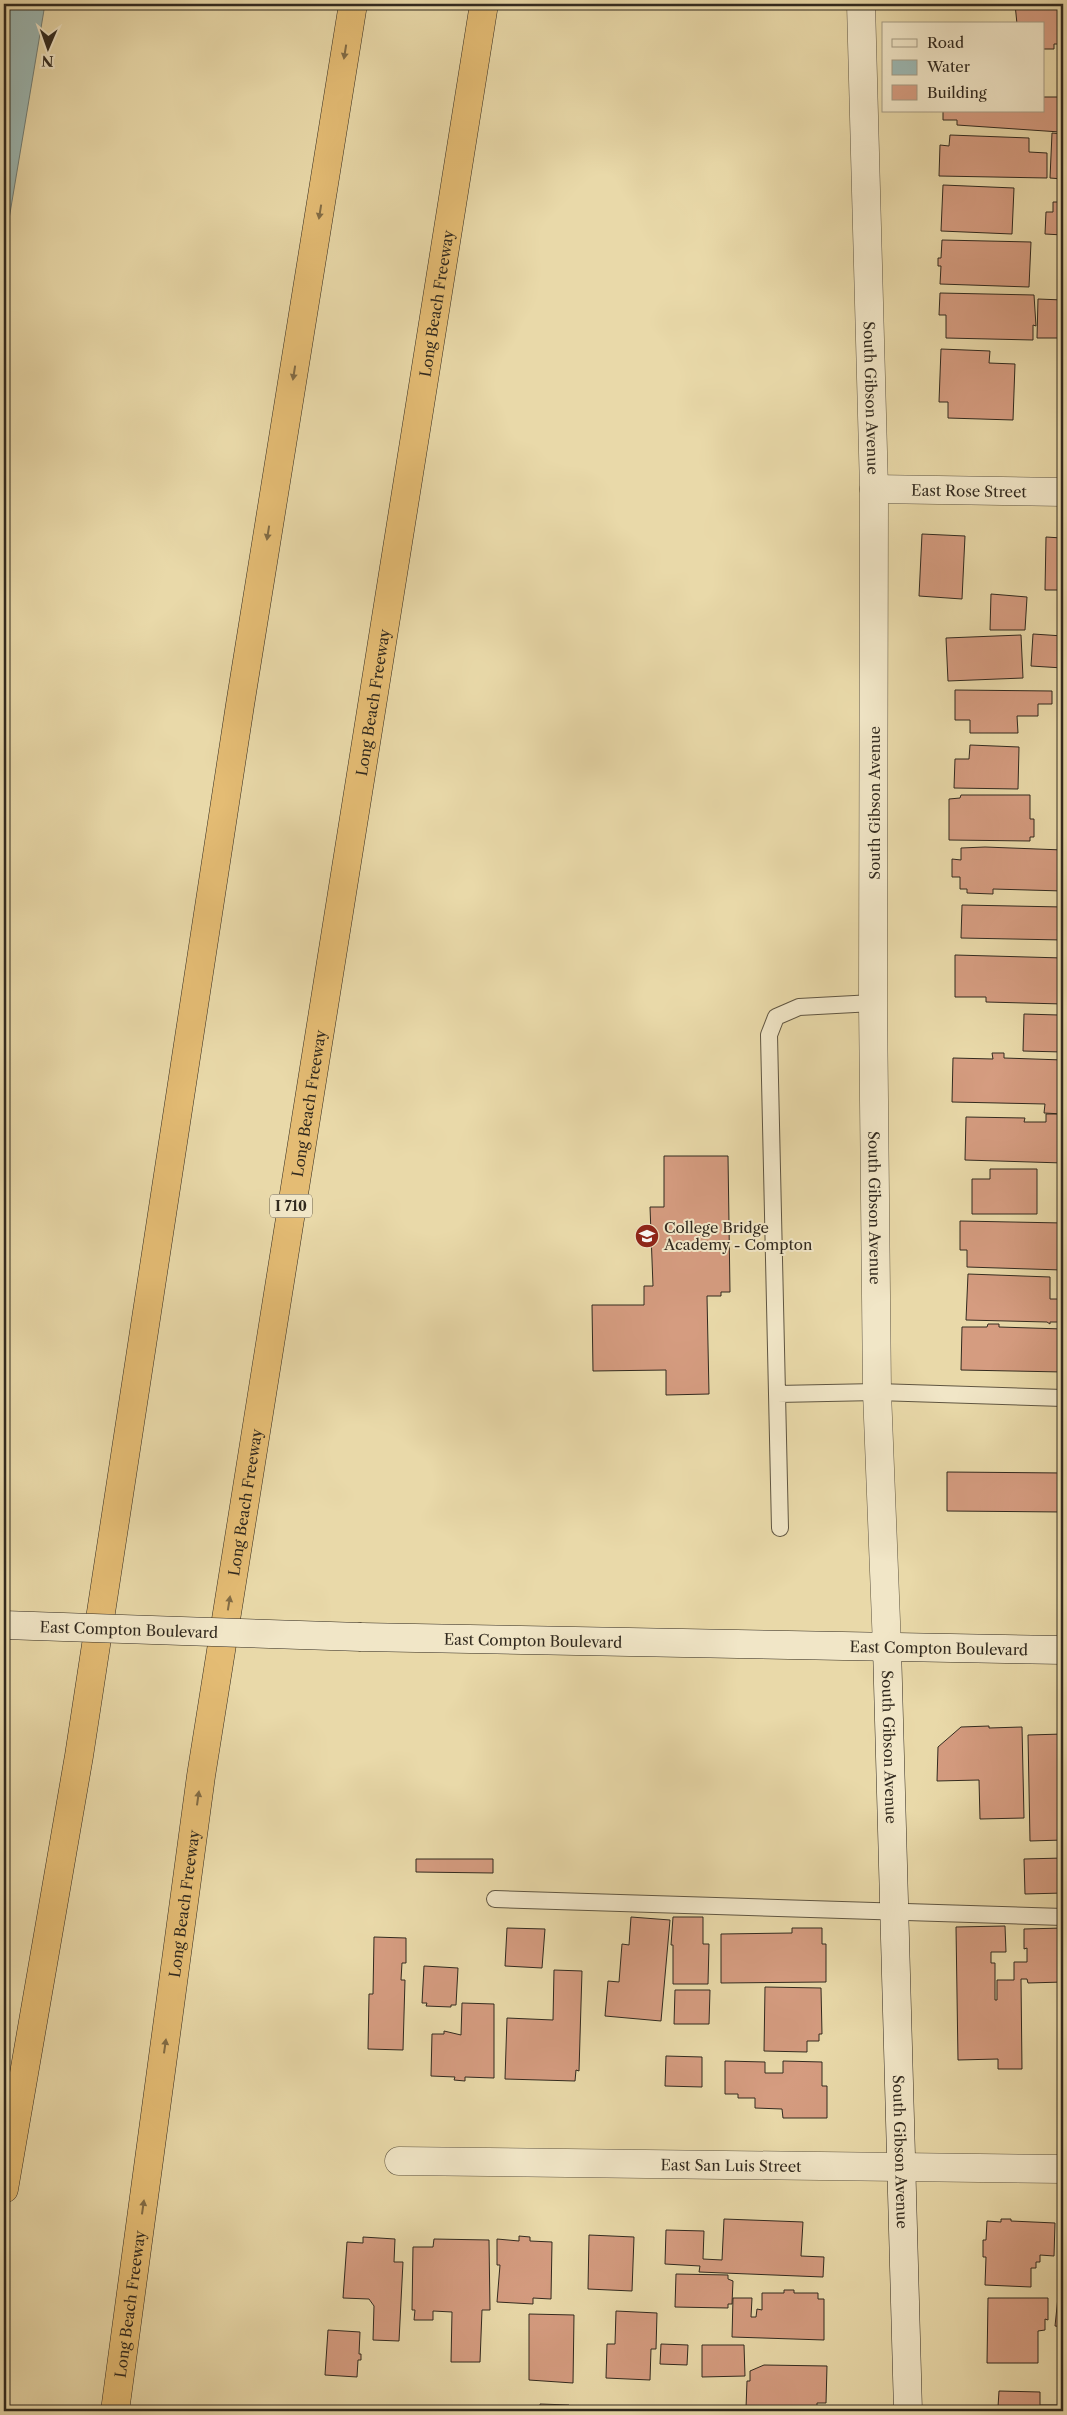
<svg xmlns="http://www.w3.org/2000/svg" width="1067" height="2415" font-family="'Libre Caslon Text',serif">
	<rect width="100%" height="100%" fill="#e9d9a9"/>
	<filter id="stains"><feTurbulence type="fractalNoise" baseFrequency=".004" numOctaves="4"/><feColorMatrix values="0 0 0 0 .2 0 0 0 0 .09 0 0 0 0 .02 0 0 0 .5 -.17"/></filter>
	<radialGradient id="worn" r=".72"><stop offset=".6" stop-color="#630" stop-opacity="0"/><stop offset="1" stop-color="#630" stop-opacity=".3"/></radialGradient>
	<path fill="#9cb8b3" stroke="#727f78" d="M4,4H45L4,249Z"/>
	<path fill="#d59c80" stroke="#322a1f" d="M1015,4H1063V44H1054V49H1043V24H1017Z
		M1043,97H1062L1060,132L957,125V120H943V111H1043Z
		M1052,133L1063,134V179L1050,178Z
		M950,135L1029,138V152L1047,153V178L939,176L940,145L949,146Z
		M943,185L1014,188L1012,234L941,231Z
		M1053,202H1063V235L1045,234L1046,212H1053Z
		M942,240L1031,242L1029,287L940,284L941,266H938V258H941Z
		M1058,261H1063V288H1058Z
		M940,293L1034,295L1036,326L1033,325V340L946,338V315H939Z
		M1038,299L1063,300V338H1037Z
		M941,349L990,351L989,363L1015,364L1013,420L948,418V402H939Z
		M1063,532V590H1045L1046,537L1062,538Z
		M922,534L965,536L962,599L919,596Z
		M991,594L1027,597L1025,630H990Z
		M1033,634L1063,636V668L1031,666Z
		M1021,635L1023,678L948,681L946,638Z
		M955,690L1052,691V704H1038V716H1017L1018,733H970V720H955Z
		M970,745L1019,747L1018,789L954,788L955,759H969Z
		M961,795H1030V819H1034V837H1030V841L949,840V799L960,798Z
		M985,847L1063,850V891L993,889V894L967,893V889H960V877H952V859L961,860V848Z
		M962,905L1063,907V940L961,938Z
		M955,955L1063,958V1004L986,1002V997H955Z
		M1059,1011H1063L1062,1052L1023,1051L1024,1014L1058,1015Z
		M992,1053H1004V1058L1063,1060V1114L1044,1113L1045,1104L952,1102L953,1058L993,1059Z
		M1046,1114H1058V1133H1063V1163L965,1160L966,1117L1025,1118L1024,1122H1046Z
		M664,1156H728L730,1292H721V1296H707L709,1394L666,1395V1370L593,1371L592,1305H644V1286H653L650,1207H664Z
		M990,1169H1037V1214H972V1179H990Z
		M960,1221L1063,1223L1062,1270L967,1267V1250H960Z
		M968,1274L1050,1277V1299H1062L1061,1322H1050V1324L1047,1322L966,1320Z
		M988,1324H999V1327L1063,1329V1372L961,1370L962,1327H987Z
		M947,1472L1063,1473V1512L947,1511Z
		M989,1726V1728L1022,1727L1024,1818L980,1819L979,1780L937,1781L938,1747L961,1727Z
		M1063,1734V1840L1030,1841L1028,1735Z
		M1063,1858V1893L1025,1894L1024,1859Z
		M416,1859H493V1873L416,1872Z
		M631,1917L670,1920L661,2021L605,2016L608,1981L619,1982L622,1944L629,1945Z
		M673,1917H703V1944H709L708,1984H673V1945H671Z
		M1005,1926L1006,1952H991V1963H995V2000H997V1980H1014V1962H1027V1948L1024,1949V1929L1063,1928V1982L1028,1983L1027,1979H1021L1022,2069H998V2059L958,2060L956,1927Z
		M507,1928L545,1929L542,1968L505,1966Z
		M792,1928H822V1944H826V1982L721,1983V1934L792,1933Z
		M374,1937L406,1938V1963H402L401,1980H405L403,2050L368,2049L369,1994H373Z
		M424,1966L458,1968L456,2005H451V2007L426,2006L427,2003H422Z
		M554,1970L582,1971L579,2071L576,2070L575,2081L505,2079L507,2018L553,2020Z
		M1061,1983H1063V2050H1061Z
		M765,1987L821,1988L822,2034H819V2041H807V2052L764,2051Z
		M675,1990H710L709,2024H674Z
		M462,2003L494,2004V2078L465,2077V2081L454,2080L455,2077L431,2076L432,2034H444V2031L461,2035Z
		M666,2056L702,2057V2087L665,2086Z
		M725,2061L765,2062V2073H783V2061L822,2062V2086H827V2118H783L782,2109L755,2108V2098H738V2094H725Z
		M724,2219L803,2222L801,2256L824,2257L823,2277L699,2272L700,2266L665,2264L666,2230L704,2231L703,2259L722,2260Z
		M1001,2219H1011V2221L1055,2223L1054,2256L1040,2255V2262H1036V2268H1031V2287L985,2285L986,2257H983V2240H986L987,2221L1001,2222Z
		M589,2235L634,2237L632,2291L588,2289Z
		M519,2236L530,2237V2241L552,2242L551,2299L533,2298V2304L497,2302L500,2265H497V2239L519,2241Z
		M363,2237L395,2239L394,2262H403L399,2341L373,2340L374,2306L369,2299L343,2298L347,2242L363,2243Z
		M434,2239L489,2240L490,2310H482L480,2362H451L452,2312L433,2311V2320H414L415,2310H412L413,2247H433Z
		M676,2274L728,2275V2279L733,2281L732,2304H728V2308L675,2307Z
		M784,2290H794V2293H818V2299H824V2340L732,2337L733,2298H752L751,2317H756L757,2309L762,2310V2293H784Z
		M1058,2297H1063V2327L1055,2326Z
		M988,2298H1048V2320L1045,2319V2330L1038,2331V2363H987Z
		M616,2311L657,2313L656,2349H651L650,2380L606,2378L607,2344H615Z
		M529,2314L574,2315L573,2383L529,2380Z
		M328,2330L360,2332L359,2354H361V2360H358L357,2377L325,2375Z
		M661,2344L688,2345L687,2365L660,2364Z
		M702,2345H744L745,2376L702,2377Z
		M764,2365L827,2366L826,2403H817V2410L746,2408L747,2381H750V2371Z
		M999,2391L1040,2392V2405H1063V2411H990V2407H998Z
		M540,2404L569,2405V2411H516V2406L540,2407Z
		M595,2408L655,2410V2411H595Z"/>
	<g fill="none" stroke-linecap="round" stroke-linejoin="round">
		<g stroke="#605642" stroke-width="18">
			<path id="lane" d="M777,1394L877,1392L1063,1398
				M780,1528L769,1035L776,1017L799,1007L873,1003
				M495,1899L1063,1917"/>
		</g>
		<g stroke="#605642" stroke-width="29">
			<g id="street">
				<path id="s1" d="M861,4L874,489L873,1003L877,1392L887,1647"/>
				<path id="s2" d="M874,489L1063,492"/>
				<path id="s3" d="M399,2161L1063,2169"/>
			</g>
		</g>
		<g stroke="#322a1f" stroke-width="29">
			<g id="secondary">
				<path id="s4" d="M361,1637L1063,1650"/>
				<path id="s5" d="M887,1647L908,2411"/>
			</g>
		</g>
		<g stroke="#322a1f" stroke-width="29">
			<g id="highway">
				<path d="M4,2189L79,1756L240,705L353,4"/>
				<path id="s6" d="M115,2411L201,1776L484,4"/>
			</g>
		</g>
		<use href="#lane" stroke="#f1e6c7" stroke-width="16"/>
		<use href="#street" stroke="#f1e6c7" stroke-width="28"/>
		<use href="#secondary" stroke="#f1e6c7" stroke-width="28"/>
		<use href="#highway" stroke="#e4bc74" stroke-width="28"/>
		<g stroke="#322a1f" stroke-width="29" stroke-linecap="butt">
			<g id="secondary-bridge">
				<path id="s7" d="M4,1625L361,1637"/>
			</g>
		</g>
		<use href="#secondary-bridge" stroke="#f1e6c7" stroke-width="28"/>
	</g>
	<defs><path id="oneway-solid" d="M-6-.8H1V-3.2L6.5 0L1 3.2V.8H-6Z" transform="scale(1.25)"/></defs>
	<g fill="#826c45">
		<use href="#oneway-solid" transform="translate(345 52) rotate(99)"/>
		<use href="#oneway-solid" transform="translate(320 212) rotate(99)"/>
		<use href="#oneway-solid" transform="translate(294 373) rotate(99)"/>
		<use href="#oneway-solid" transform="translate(268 533) rotate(99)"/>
		<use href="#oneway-solid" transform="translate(229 1603) rotate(-81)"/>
		<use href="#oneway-solid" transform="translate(198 1798) rotate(-82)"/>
		<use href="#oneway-solid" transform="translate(165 2046) rotate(-82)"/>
		<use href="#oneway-solid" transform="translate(143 2207) rotate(-82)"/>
	</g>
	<defs>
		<g id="school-disc" transform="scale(1.25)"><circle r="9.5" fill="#8f2418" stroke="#f1e6c7"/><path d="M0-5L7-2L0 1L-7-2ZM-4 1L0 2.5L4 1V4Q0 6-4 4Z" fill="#fff"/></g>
	</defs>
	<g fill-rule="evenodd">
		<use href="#school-disc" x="647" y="1236"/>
	</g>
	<g text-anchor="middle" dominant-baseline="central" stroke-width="4" stroke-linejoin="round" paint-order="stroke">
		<rect fill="#f1e6c7" stroke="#6b6251" stroke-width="1" x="270" y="1194.5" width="42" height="23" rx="4"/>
		<g font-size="14" font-weight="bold" fill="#322a1f">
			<text x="291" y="1206">I 710</text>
		</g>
		<g font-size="15" fill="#322a1f" stroke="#f1e6c7">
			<text stroke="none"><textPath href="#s6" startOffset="2132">Long Beach Freeway</textPath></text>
			<text stroke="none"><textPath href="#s1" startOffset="394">South Gibson Avenue</textPath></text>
			<text stroke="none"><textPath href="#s2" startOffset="95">East Rose Street</textPath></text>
			<text stroke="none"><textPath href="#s6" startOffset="1728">Long Beach Freeway</textPath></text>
			<text transform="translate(874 803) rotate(-90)">South Gibson Avenue</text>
			<text stroke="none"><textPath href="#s6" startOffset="1322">Long Beach Freeway</textPath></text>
			<text stroke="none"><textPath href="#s1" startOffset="1204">South Gibson Avenue</textPath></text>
			<text stroke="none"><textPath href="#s6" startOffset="918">Long Beach Freeway</textPath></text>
			<text stroke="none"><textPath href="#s7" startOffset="125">East Compton Boulevard</textPath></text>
			<text stroke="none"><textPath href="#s4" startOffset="172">East Compton Boulevard</textPath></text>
			<text stroke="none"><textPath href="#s4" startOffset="578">East Compton Boulevard</textPath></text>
			<text stroke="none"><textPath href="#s5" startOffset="100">South Gibson Avenue</textPath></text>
			<text stroke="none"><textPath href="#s6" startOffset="512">Long Beach Freeway</textPath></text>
			<text stroke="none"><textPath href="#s5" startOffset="505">South Gibson Avenue</textPath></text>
			<text stroke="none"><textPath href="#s3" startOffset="332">East San Luis Street</textPath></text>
			<text stroke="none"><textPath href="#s6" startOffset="108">Long Beach Freeway</textPath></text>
		</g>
		<g font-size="15" fill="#322a1f" stroke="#f1e6c7" text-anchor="start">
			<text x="664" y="1227">College Bridge<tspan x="664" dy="17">Academy - Compton</tspan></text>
		</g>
	</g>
	<rect width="1067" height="2415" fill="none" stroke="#e9d9a9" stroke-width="20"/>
	<rect x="5" y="5" width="1057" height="2405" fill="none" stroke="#322a1f" stroke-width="2.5"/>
	<rect x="10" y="10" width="1047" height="2395" fill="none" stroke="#322a1f"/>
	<rect x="882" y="22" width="162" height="90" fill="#f1e6c7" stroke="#a59b84"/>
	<rect x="892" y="39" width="25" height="8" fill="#f1e6c7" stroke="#a59b84"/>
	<text x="927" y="48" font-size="15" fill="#322a1f">Road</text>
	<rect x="892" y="60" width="25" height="15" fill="#9cb8b3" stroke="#a59b84"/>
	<text x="927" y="72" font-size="15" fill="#322a1f">Water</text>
	<rect x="892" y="85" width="25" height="15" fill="#d59c80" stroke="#a59b84"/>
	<text x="927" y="98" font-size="15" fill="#322a1f">Building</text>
	<g transform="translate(48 48) rotate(182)" stroke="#f1e6c7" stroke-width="4" paint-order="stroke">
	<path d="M0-4L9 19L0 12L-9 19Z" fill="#322a1f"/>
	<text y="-8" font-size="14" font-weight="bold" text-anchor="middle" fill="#322a1f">N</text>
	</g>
	<rect width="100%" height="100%" filter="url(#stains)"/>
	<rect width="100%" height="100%" fill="url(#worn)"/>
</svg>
